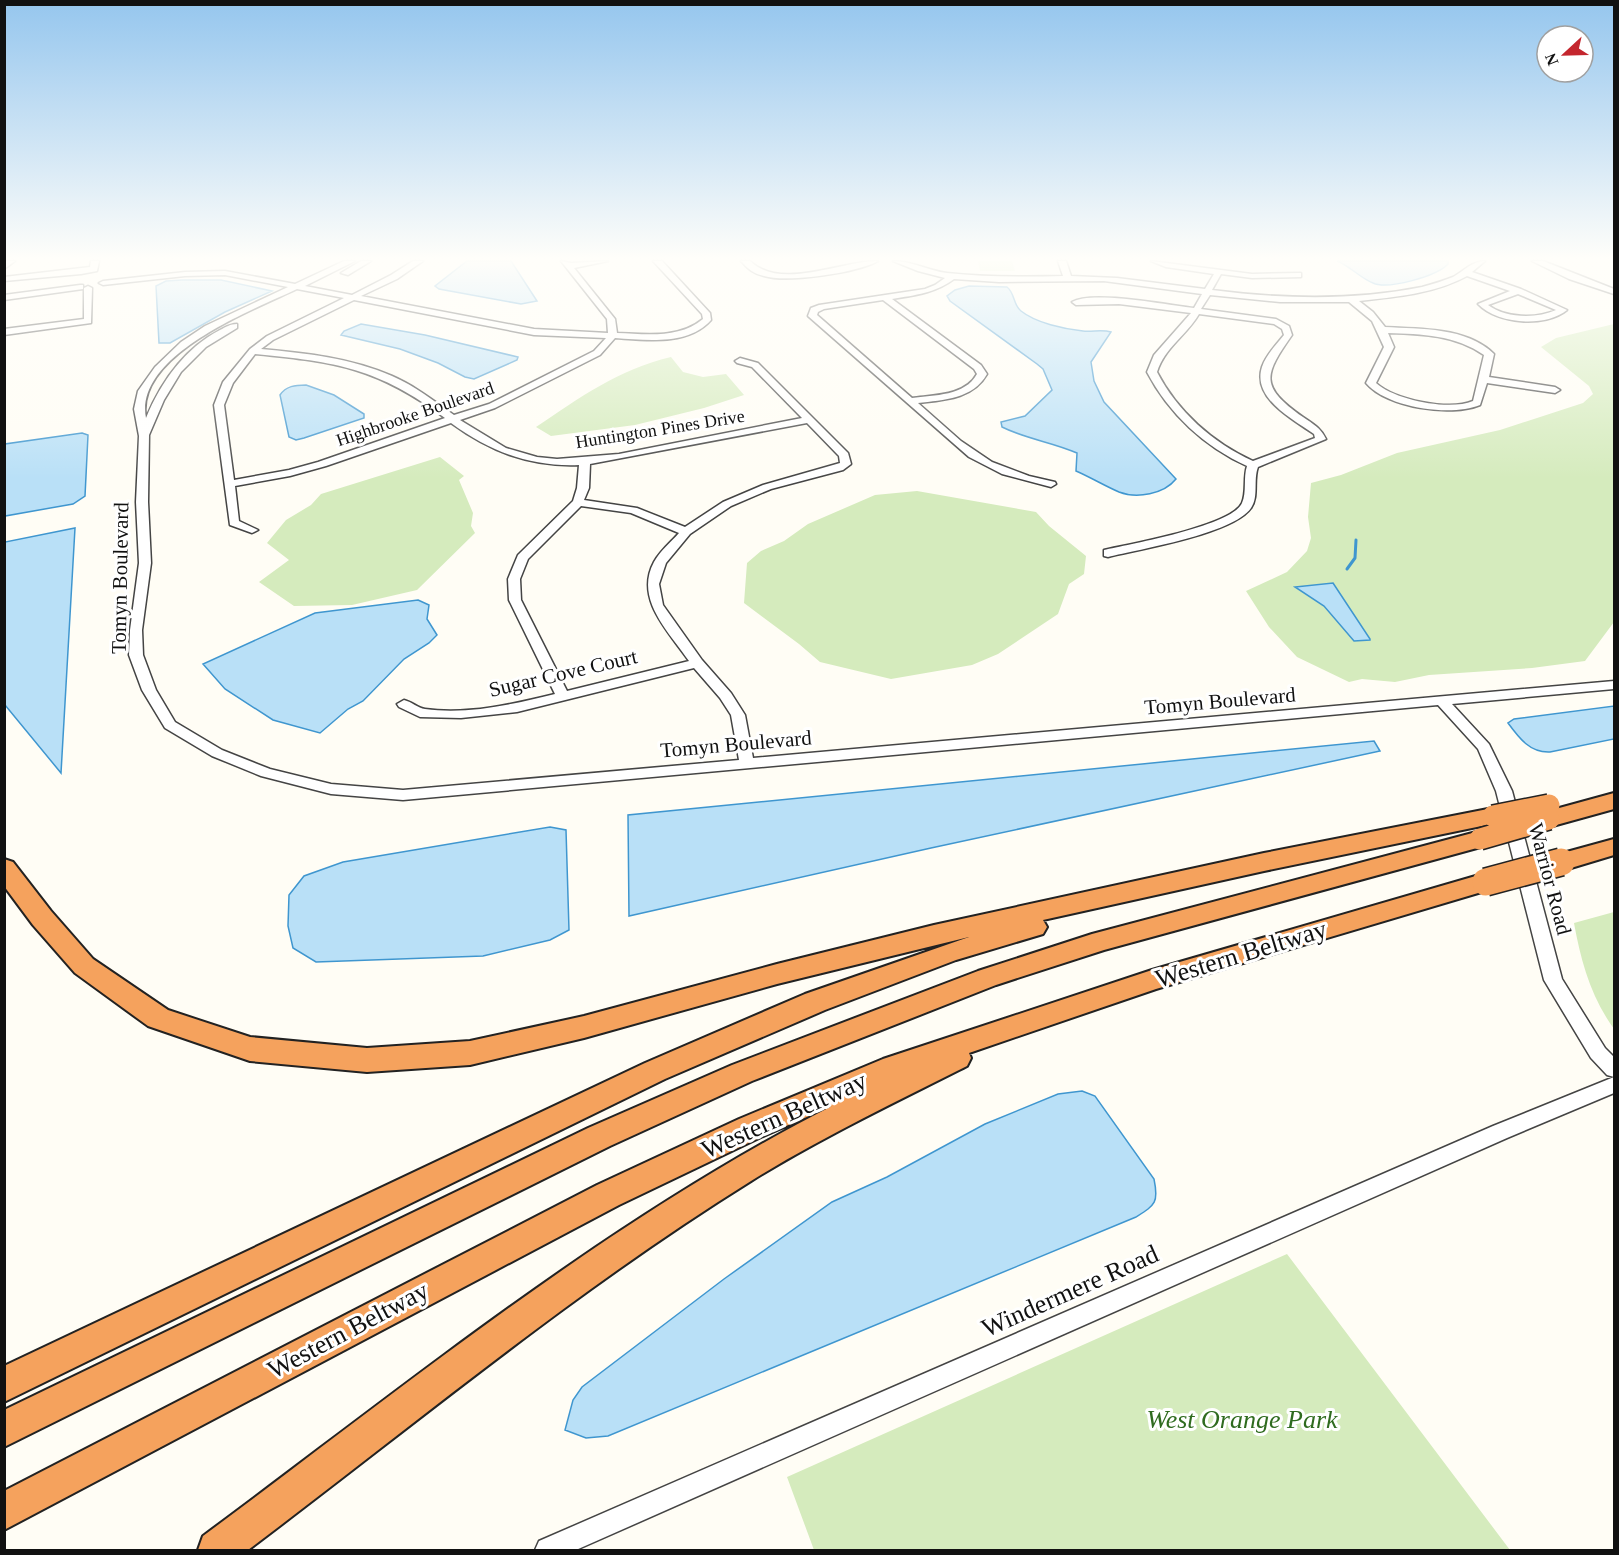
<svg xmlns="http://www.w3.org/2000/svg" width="1619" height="1555" font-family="Georgia,serif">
	<rect width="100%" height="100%" fill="#fffdf5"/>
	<path fill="#d5ebbd" d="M978,261H1012L1015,271H980Z
		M1614,324V622L1585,661L1532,668L1429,675L1395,682L1362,679L1349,682L1297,657L1269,627L1246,591L1287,572L1307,551L1311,538L1308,517L1311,483L1341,475L1397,453L1500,430L1583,403L1593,394L1589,386L1541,347L1556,338Z
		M671,357L683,372L703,377L726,374L744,395L704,408L635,425L551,436L536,427C581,397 617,370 671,357Z
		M440,457L464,476L459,480L473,513L471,526L475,533L417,590L352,605L294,606L259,582L289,560L267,543L286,520L311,505L321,494Z
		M917,491L1036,512L1049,526L1086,556L1084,574L1069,584L1058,614L998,654L972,665L891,679L820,662L799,644L744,603L747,563L761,551L784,541L808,524L875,495Z
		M1614,912V1029C1591,997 1581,962 1574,923Z
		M1287,1254L1510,1550H814L787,1477Z"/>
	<path fill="#b9e0f7" stroke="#3f96cf" stroke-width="1.5" d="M467,261H511L537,301L521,304L439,289L435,286Z
		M1337,261H1448V264C1437,276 1388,290 1373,283C1360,278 1350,266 1337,261Z
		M182,280H221L272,291L225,312L170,343H159L156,286L166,281Z
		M969,286L1007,287C1015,293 1013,305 1021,311C1036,323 1064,329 1083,331C1093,332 1102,329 1111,332L1091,362L1094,381L1104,402L1176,479C1164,494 1137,499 1119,492C1105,486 1090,477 1076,471L1077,453C1052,442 1026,439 1002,427L1001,422L1025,416L1052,390L1043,369L1037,364L950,301L947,296L955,290Z
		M361,324L425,335L518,357L517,360L474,379L465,377L438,363L400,349L341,335L344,331Z
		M306,385L334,395L364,414V418L304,438L296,440L289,437L280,395C286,386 295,385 306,385Z
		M82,433L88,435L85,496L73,504L5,516V444Z
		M75,528L61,773L5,705V542Z
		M1333,583L1370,639V640L1354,641L1324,606L1295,587Z
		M418,600L429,605L427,619L437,635L429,643L404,659L363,701L348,709L320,733L273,720L225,689L203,664L315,613Z
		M1614,706V739L1550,752C1530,753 1519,738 1508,723L1514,719Z
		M1374,741L1380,751L931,848L629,916L628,815Z
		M550,827L566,830L569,930L550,940L483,956L316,962L293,948L288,926L289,895L304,876L343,862Z
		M1082,1091L1095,1096L1154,1179C1159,1203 1155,1205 1136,1217L608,1436L586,1438L565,1430L573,1400L582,1387L724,1279L832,1202L887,1177L985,1124L1058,1094Z"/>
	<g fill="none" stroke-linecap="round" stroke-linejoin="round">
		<path stroke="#3f96cf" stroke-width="3" d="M1347,569L1355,558L1356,540"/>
		<g stroke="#444" stroke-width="3">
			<path id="minor" d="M6,261H15L4,269Z
				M91,261H99L97,271L81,274L4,281V277L90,267Z
				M344,261H355L305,286L352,295L391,275L413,261H423L397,279L361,296L534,329L608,333L607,319L561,261L571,263L608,261L574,268L615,319L617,333C646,334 679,339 703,319L702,314L653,261H662L710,313L711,320C688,346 646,340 615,338L600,355L495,408L460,420L506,448L537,457L557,459L619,454L802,418L752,367L737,363L735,361L740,358L758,363L848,453L851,464L843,470L771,489L731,506L690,534L666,563L659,584L663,605L702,660L731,693L745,715L753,758L1614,681V689L1452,704L1489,744L1512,791L1562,979L1605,1048L1614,1057V1077L1607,1075L1591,1058L1544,980L1496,791L1478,749L1438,705L403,800L331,794L261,776L212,756L165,728L142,690L129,655L130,630L139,563L136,502L139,436L134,409L138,391L155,367L181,342L205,326L288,287L225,275L185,276L103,285L99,283L103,281L185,272L225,271L295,284ZM297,289L344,298L267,336L250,349L223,382L214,405L230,525L252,533L258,530L239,521L235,486L290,476L326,466L451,423C491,452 530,467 579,465L577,488L573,501L518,555L508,579L509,600L555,694C514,704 468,715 425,709C418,708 412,702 404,700L397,704L399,707L420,717L461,718L517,712L694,668L720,698L731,715L739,760L403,790L331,784L270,769L222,750L175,722L156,690L143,655L142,630L151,563L148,502L149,435L164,400L181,372L206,347L237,328V324C230,324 226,327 220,330C185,348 161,382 146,418C134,355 253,310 297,289ZM354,300L534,335L606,338L594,351L489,404L454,415C434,401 415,386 392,376C351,358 305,353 261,349L273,340ZM255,354C337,362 378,368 445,418L318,462L289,470L234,480L224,405L233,383ZM807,423L839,456L840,463L763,485L723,502L685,527L637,508L584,500L589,488L590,464ZM581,506L631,513L679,533C671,542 660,551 654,562C634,599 669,632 689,661L567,691L521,600L520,579L528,559Z
				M361,261H371L348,275L341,273Z
				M741,261H750C781,291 840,261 878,261C857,273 787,283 764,276C754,274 748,269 741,261Z
				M893,261C912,261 929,271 947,273C985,277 1024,277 1063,276L1058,261H1066L1071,276L1117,278L1205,289L1214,274L1166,267L1151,261L1252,274L1298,273H1301V277L1252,278L1221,274L1212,290C1282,299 1353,301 1422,287C1433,284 1443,281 1453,277C1464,271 1472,261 1485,261L1472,272L1521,289L1567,310C1545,328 1497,324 1478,304L1510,291L1467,276C1434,294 1395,297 1359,301L1373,312L1385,327C1420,329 1467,327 1494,354L1489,377L1555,387L1560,390L1555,393L1487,383L1480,405C1451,417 1387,408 1366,383L1384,347L1372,321L1349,302H1280L1210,295L1201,309L1276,319L1289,326L1292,335C1264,375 1259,386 1303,417C1313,424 1321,428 1326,439L1258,467C1253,480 1259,497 1251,508C1233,534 1140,549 1108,557L1104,556V550C1130,544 1232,526 1242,503C1247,492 1243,478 1247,466C1205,447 1169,414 1147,372L1154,355L1191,313L1119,304L1076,305L1072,302C1091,290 1168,305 1194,308L1202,294L1104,281L999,282L954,279C935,293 916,295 892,299L981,365L987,374C973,399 944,400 918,403L961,441L992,462L1029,476L1055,482L1056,484L1051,487L1002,474L969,457L808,316L811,308L819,305L925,289L935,285L945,278L918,271ZM1518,294L1556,310C1536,319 1505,318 1488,305ZM883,300L974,369L977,374C965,396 934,395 912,398L817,315L818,312L824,309ZM1199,314L1274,324L1282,329L1284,335C1276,345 1266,355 1262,367C1252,398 1292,419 1314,434L1315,438L1253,461C1213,443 1177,411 1157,372C1165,347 1186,336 1199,314ZM1388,333C1422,334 1455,335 1484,355L1473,401C1449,411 1395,400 1376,383L1394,347Z
				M1532,261H1543L1614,289V294L1569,279Z
				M80,285H83V289L4,300V295Z
				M88,286L92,288L91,323L4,335V329L84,319V288Z
				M1614,1077V1093L1507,1138L576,1550H535L539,1541L1493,1126Z"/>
		</g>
		<g stroke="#222" stroke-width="4">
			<path id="highway" d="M1614,793V809L1549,827L1541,825L1537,819L1541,813Z
				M1493,808L1501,810L1505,816L1501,822L1264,871L1043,920L1047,927L1043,934L956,960L825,1010L665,1079L4,1402V1366L645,1063L805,994L969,937L777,984L584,1038L470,1065L367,1072L250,1061L148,1026L75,973L33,925L4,886V859L13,862L51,911L93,959L168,1010L250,1037L367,1048L470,1041L584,1016L777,964L934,925L1264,853Z
				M1480,831L1488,833L1492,839L1488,845L1104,950L996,985L752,1081L610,1146L4,1447V1410L588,1128L732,1065L978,971L1092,934Z
				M1614,839V855L1561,871L1552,868L1549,862L1552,856Z
				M1486,873L1495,876L1498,882L1495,888L1156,989L969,1053L971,1058L967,1066C894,1103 820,1138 751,1181C574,1291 414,1425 248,1550H198L203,1536C407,1385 605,1222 832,1106L761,1137L619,1205L4,1530V1491L597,1185L739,1119L883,1059L1152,970Z"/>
		</g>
		<use href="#minor" fill="#fff" fill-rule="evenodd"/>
		<use href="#highway" fill="#f5a25d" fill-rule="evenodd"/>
		<g stroke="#222" stroke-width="24" stroke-linecap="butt">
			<path id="highway-bridge-far1" d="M1493,816L1549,805
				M1480,839L1549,819"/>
		</g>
		<g stroke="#222" stroke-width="30" stroke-linecap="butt">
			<path id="highway-bridge" d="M1486,882L1561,862"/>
		</g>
		<use href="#highway-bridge-far1" stroke="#f5a25d" stroke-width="21"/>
		<use href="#highway-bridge" stroke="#f5a25d" stroke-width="27"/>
	</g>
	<linearGradient id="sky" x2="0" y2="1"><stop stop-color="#95c6ee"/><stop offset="0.54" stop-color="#fffefa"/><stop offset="1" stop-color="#fffefa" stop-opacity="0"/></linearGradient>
	<rect width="1619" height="479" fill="url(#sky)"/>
	<g text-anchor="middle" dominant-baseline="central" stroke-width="6" stroke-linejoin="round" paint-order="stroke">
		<g font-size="18" fill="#111" stroke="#fff">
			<text transform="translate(415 414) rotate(-19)">Highbrooke Boulevard</text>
			<text transform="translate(660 429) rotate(-9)">Huntington Pines Drive</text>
		</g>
		<g font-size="21" fill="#111" stroke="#fff">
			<text transform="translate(120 578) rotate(-89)">Tomyn Boulevard</text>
			<text transform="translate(563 673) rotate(-13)">Sugar Cove Court</text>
			<text transform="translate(1220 701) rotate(-5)">Tomyn Boulevard</text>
			<text transform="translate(736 744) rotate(-5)">Tomyn Boulevard</text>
			<text transform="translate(1550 879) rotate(75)">Warrior Road</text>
		</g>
		<g font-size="26" fill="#111" stroke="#fff">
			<text transform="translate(1241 954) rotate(-17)">Western Beltway</text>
			<text transform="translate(784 1115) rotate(-24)">Western Beltway</text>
			<text transform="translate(1070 1291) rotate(-24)">Windermere Road</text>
			<text transform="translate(348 1330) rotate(-28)">Western Beltway</text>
		</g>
		<g font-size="26" font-style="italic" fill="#2f6b1f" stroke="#fff">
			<text x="1242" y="1419">West Orange Park</text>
		</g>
	</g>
	<rect width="1619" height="1555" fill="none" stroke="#111111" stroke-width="12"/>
	<g transform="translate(1565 54) rotate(248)"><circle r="28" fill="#ffffff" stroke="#a0a0a0" stroke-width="1.5"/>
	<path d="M0-4.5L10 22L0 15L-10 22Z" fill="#c4262e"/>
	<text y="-9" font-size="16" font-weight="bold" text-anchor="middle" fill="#111111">N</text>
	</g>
</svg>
